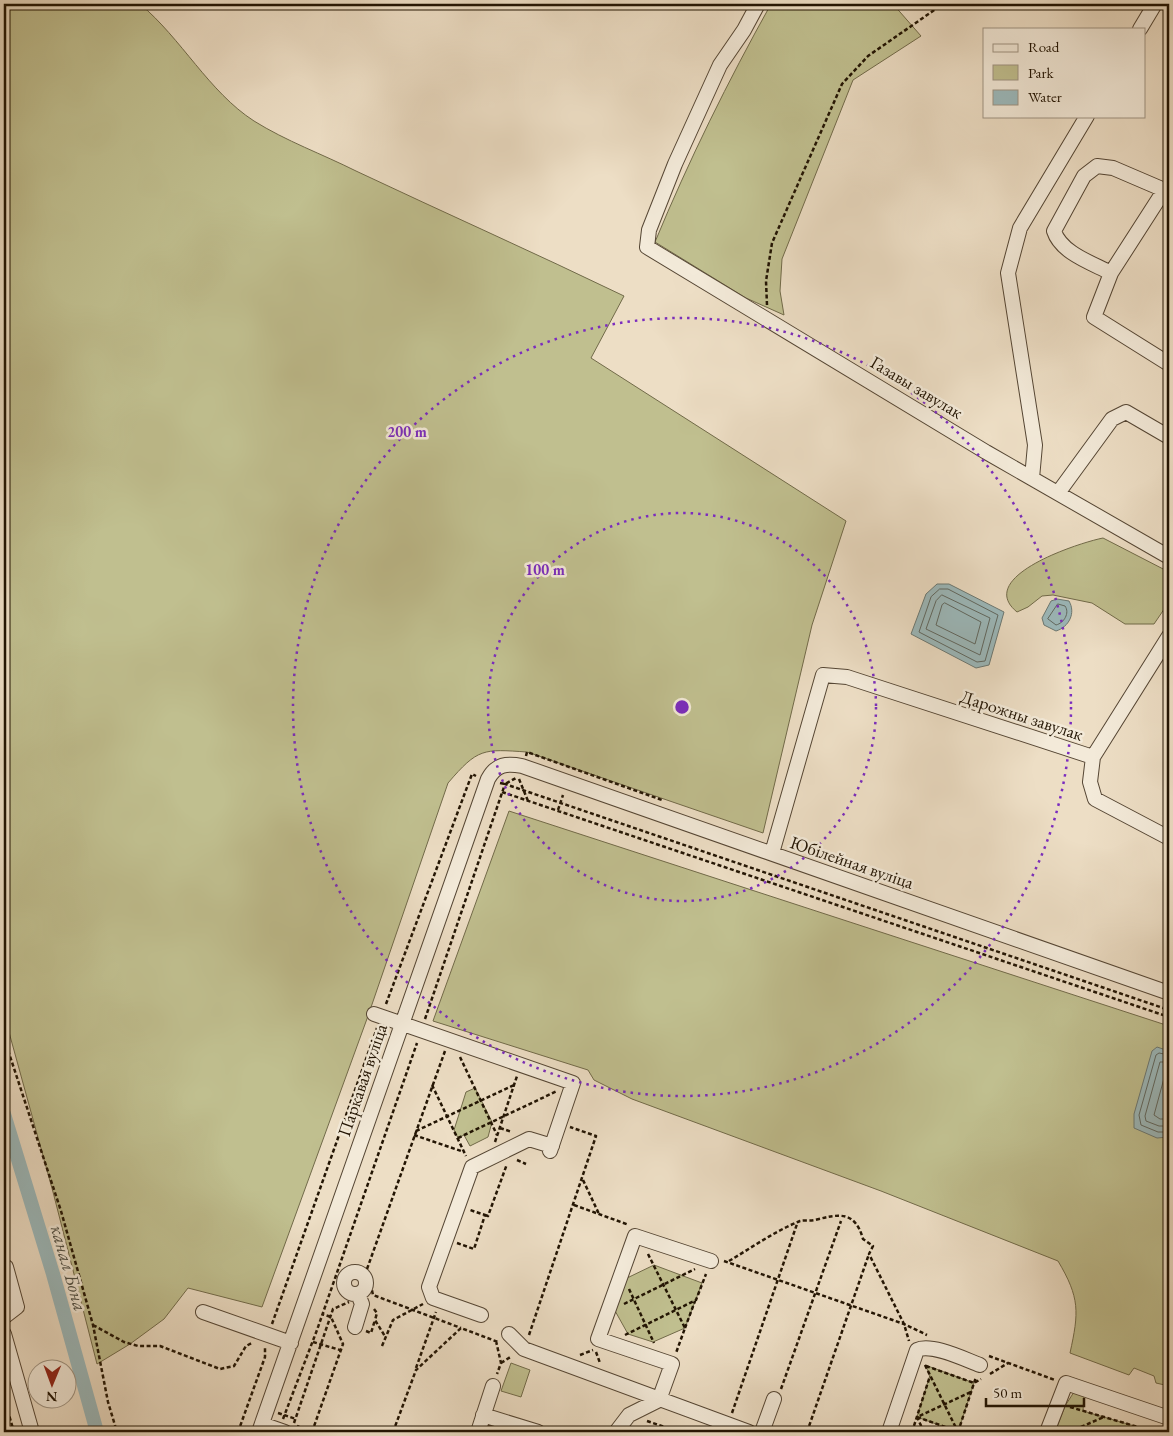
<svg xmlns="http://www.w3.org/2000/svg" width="1173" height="1436" font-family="'EB Garamond',serif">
	<rect width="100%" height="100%" fill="#eddec5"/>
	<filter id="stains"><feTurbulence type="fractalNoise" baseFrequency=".004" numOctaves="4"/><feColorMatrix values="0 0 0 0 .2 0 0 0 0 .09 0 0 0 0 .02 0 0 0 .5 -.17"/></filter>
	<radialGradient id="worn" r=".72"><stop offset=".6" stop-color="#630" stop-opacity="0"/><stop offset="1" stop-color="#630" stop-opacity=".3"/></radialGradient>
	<path fill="#c0bf8f" stroke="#716a49" d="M4,4H140C181,38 209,92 254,121C286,141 322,154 356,171C445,213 535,253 624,296L591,358L846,521L812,625L763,833L527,752C483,749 478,748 448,783L368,1016L262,1307L188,1288L164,1319L130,1344L97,1364L53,1192L4,1014Z
		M771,4H893L921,36L853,80L782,259L780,291L784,315L746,298L655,242C689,160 728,81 771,4Z
		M1103,538L1169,572V602L1154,624H1125L1092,603L1053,595L1042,596L1028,607L1017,612C974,577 1078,543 1103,538Z
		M509,811L1169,1026V1386L1156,1383L1154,1376L1134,1368L1129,1375L1070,1353C1079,1312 1080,1298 1058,1261L881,1191L632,1099L594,1080L588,1070L433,1021Z
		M475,1088L492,1122L488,1137L470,1146L464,1135L458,1138L454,1130L466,1092Z
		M654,1265L702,1283L685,1328L653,1342L628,1334L614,1309L625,1279Z
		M511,1363L530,1370L521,1397L501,1391Z
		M925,1365L974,1383L958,1432L917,1417L930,1375Z
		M1074,1392L1084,1395L1083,1411L1155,1432H1055L1065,1406Z"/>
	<path fill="#9cbabd" stroke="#6b7873" d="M937,584H949L1004,612L989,665L976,668L911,634L926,594Z
		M1057,599L1069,601C1076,613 1069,627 1056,631L1044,625L1042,618L1051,601Z
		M1157,1047L1169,1051V1137L1157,1138L1134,1128V1114L1152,1051Z"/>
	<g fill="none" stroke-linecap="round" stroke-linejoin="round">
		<path stroke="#5f6760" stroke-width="1" d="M940,589H948L998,615L985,661L977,662L919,632L931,597Z
			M942,595L990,618L980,655L926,629L936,601Z
			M945,603L981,622L975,644L936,625L942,605Z
			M1058,604L1065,606C1070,613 1064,623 1056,625L1048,619Z
			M1169,1055L1159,1053L1156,1055L1139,1115L1141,1125L1158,1132H1169
			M1169,1062H1160L1145,1116L1146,1121L1159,1126H1169
			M1169,1069L1166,1071L1154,1115L1160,1119H1169"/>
		<path stroke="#9cbabd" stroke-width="14" d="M4,1114L53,1274L97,1432"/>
		<g stroke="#554634" stroke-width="16">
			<path id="minor" d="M758,4L744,30L720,65L675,164L649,230L647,247L986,452L1169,557
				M1140,29L1155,4
				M1169,192L1113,168L1097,166L1084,176L1054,231C1061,253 1092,263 1111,273L1094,317L1169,364
				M1111,273L1165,189
				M1032,478L1035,445L1008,273L1020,228L1087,116
				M1058,493L1112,419L1126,412L1169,437
				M1093,757L1169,636
				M772,853L823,675L847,677L1093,757L1090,782L1095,799L1169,838
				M374,1014L573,1083L550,1151
				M4,1266L6,1267L17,1307L4,1317
				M344 1283a11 11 0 1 1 22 0a11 11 0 1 1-22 0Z
				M203,1312L291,1343
				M481,1315L433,1298L429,1287L472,1167L529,1139L552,1146
				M355,1327L362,1304L358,1294
				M4,1334L32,1432
				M509,1334L524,1349L749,1432
				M483,1415L538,1432
				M262,1424L285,1432
				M259,1432L488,779C496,764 507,763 522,766L1169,993
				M478,1432L493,1386
				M616,1432L629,1415L659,1400L672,1364L598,1339L635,1236L711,1261
				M762,1432L774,1399
				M889,1432L917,1350C931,1343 964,1359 980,1365
				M1047,1432L1066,1383L1169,1418"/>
		</g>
		<path stroke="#221403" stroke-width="2.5" stroke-dasharray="4 2.5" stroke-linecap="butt" d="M767,305L766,281L772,243L842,84L868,56L943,4
			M526,756L527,752L662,800
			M519,779L528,801
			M500,783L505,784L516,778
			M502,792L1169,1017
			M558,810L563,795
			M386,1004L472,774L476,776
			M425,1019L505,784L1169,1010
			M4,1038L61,1211L93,1325L108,1402L117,1432
			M445,1051L367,1269L373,1295L461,1328
			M460,1057L497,1135
			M432,1085L466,1156
			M500,1128L512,1132
			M416,1131L514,1085
			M414,1135L464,1152
			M458,1138L557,1091
			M495,1142L517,1076
			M517,1160L526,1164
			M583,1180L599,1214
			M574,1205L629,1225
			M485,1215L488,1216L507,1164
			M457,1243L474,1249L485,1215L470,1210
			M648,1254L685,1328L676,1353
			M724,1261L904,1324L927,1335
			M729,1261C751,1248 775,1231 800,1221C804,1220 810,1221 815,1220C838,1214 855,1210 863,1239L873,1246L869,1254L904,1324L909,1341
			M629,1289L654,1343
			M624,1304L695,1269
			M374,1309L377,1313L375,1320L386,1338
			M272,1324L377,1028
			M93,1325L124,1342L138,1346H160L220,1369L234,1366L246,1346L252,1343
			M685,1328L695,1301
			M366,1331L371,1333L375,1320
			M529,1335L596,1136L570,1127
			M625,1335L696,1300L706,1274
			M496,1341L501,1363L497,1374
			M313,1342L340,1350
			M382,1346L393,1320L423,1304
			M596,1352L600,1363
			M580,1355L593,1350
			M989,1356L1055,1380
			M501,1363L512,1356
			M925,1365L958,1432
			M926,1366L974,1383L981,1379
			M416,1368L436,1312
			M990,1374L1008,1363
			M781,1389L841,1221
			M4,1398L14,1432
			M1070,1407L1155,1432
			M278,1413L296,1419
			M732,1413L797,1224
			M917,1417L957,1431
			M283,1419L317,1330L417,1043
			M647,1421L679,1432
			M294,1423L333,1309L349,1302
			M297,1426L311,1432
			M238,1432L265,1357V1348
			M312,1432L343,1344L331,1317L322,1314
			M393,1432L416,1370L461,1328L498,1342
			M807,1432L869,1254
			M912,1432L930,1376
			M924,1432L917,1417L971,1392
			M958,1432L976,1377
			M1069,1432L1104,1417"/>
		<use href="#minor" stroke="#f3ead9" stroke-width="14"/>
	</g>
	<g fill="none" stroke="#7b2cbf" stroke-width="2.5" stroke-dasharray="2.5 5">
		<circle cx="682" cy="707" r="194"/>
		<circle cx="682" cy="707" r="389"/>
	</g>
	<g text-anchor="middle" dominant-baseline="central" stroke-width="5" stroke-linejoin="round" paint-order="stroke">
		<g font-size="18" fill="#221403" stroke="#f3ead9">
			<text transform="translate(917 387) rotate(31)">Газавы завулак</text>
			<text transform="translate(1022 715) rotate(18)">Дарожны завулак</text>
			<text transform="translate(852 862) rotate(19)">Юбілейная вуліца</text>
			<text transform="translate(362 1080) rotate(-71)">Паркавая вуліца</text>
		</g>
		<g font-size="19" font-style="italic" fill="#4d4e44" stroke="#f3ead9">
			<text transform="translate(69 1268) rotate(74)">канал Бона</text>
		</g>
	</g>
	<circle cx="682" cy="707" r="8" fill="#7b2cbf" stroke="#f3ead9" stroke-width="2.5"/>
	<g font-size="15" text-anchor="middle" font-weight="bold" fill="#7b2cbf" stroke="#f3ead9" stroke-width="5" stroke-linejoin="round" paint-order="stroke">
		<text x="407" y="437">200 m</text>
		<text x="545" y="575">100 m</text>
	</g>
	<rect width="1173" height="1436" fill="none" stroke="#eddec5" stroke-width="20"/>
	<rect x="5" y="5" width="1163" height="1426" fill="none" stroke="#221403" stroke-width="2.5"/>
	<rect x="10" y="10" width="1153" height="1416" fill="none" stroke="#221403"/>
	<rect x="983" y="28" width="162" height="90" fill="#f3ead9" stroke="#9f9483"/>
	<rect x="993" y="44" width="25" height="8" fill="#f3ead9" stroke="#9f9483"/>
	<text x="1028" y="52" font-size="15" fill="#221403">Road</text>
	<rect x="993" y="65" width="25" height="15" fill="#c0bf8f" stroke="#9f9483"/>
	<text x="1028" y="78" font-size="15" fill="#221403">Park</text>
	<rect x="993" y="90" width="25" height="15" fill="#9cbabd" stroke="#9f9483"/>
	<text x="1028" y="102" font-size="15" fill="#221403">Water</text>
	<g transform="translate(52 1384) rotate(181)"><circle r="24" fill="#f3ead9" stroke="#9f9483"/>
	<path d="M0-4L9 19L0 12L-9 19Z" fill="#8f2418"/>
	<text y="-8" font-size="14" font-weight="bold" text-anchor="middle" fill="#221403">N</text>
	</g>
	<path d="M986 1398v8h98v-8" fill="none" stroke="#221403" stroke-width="2.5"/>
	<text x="993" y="1398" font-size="15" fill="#221403" stroke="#f3ead9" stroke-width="4" paint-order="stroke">50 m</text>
	<rect width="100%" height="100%" filter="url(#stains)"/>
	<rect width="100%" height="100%" fill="url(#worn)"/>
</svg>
